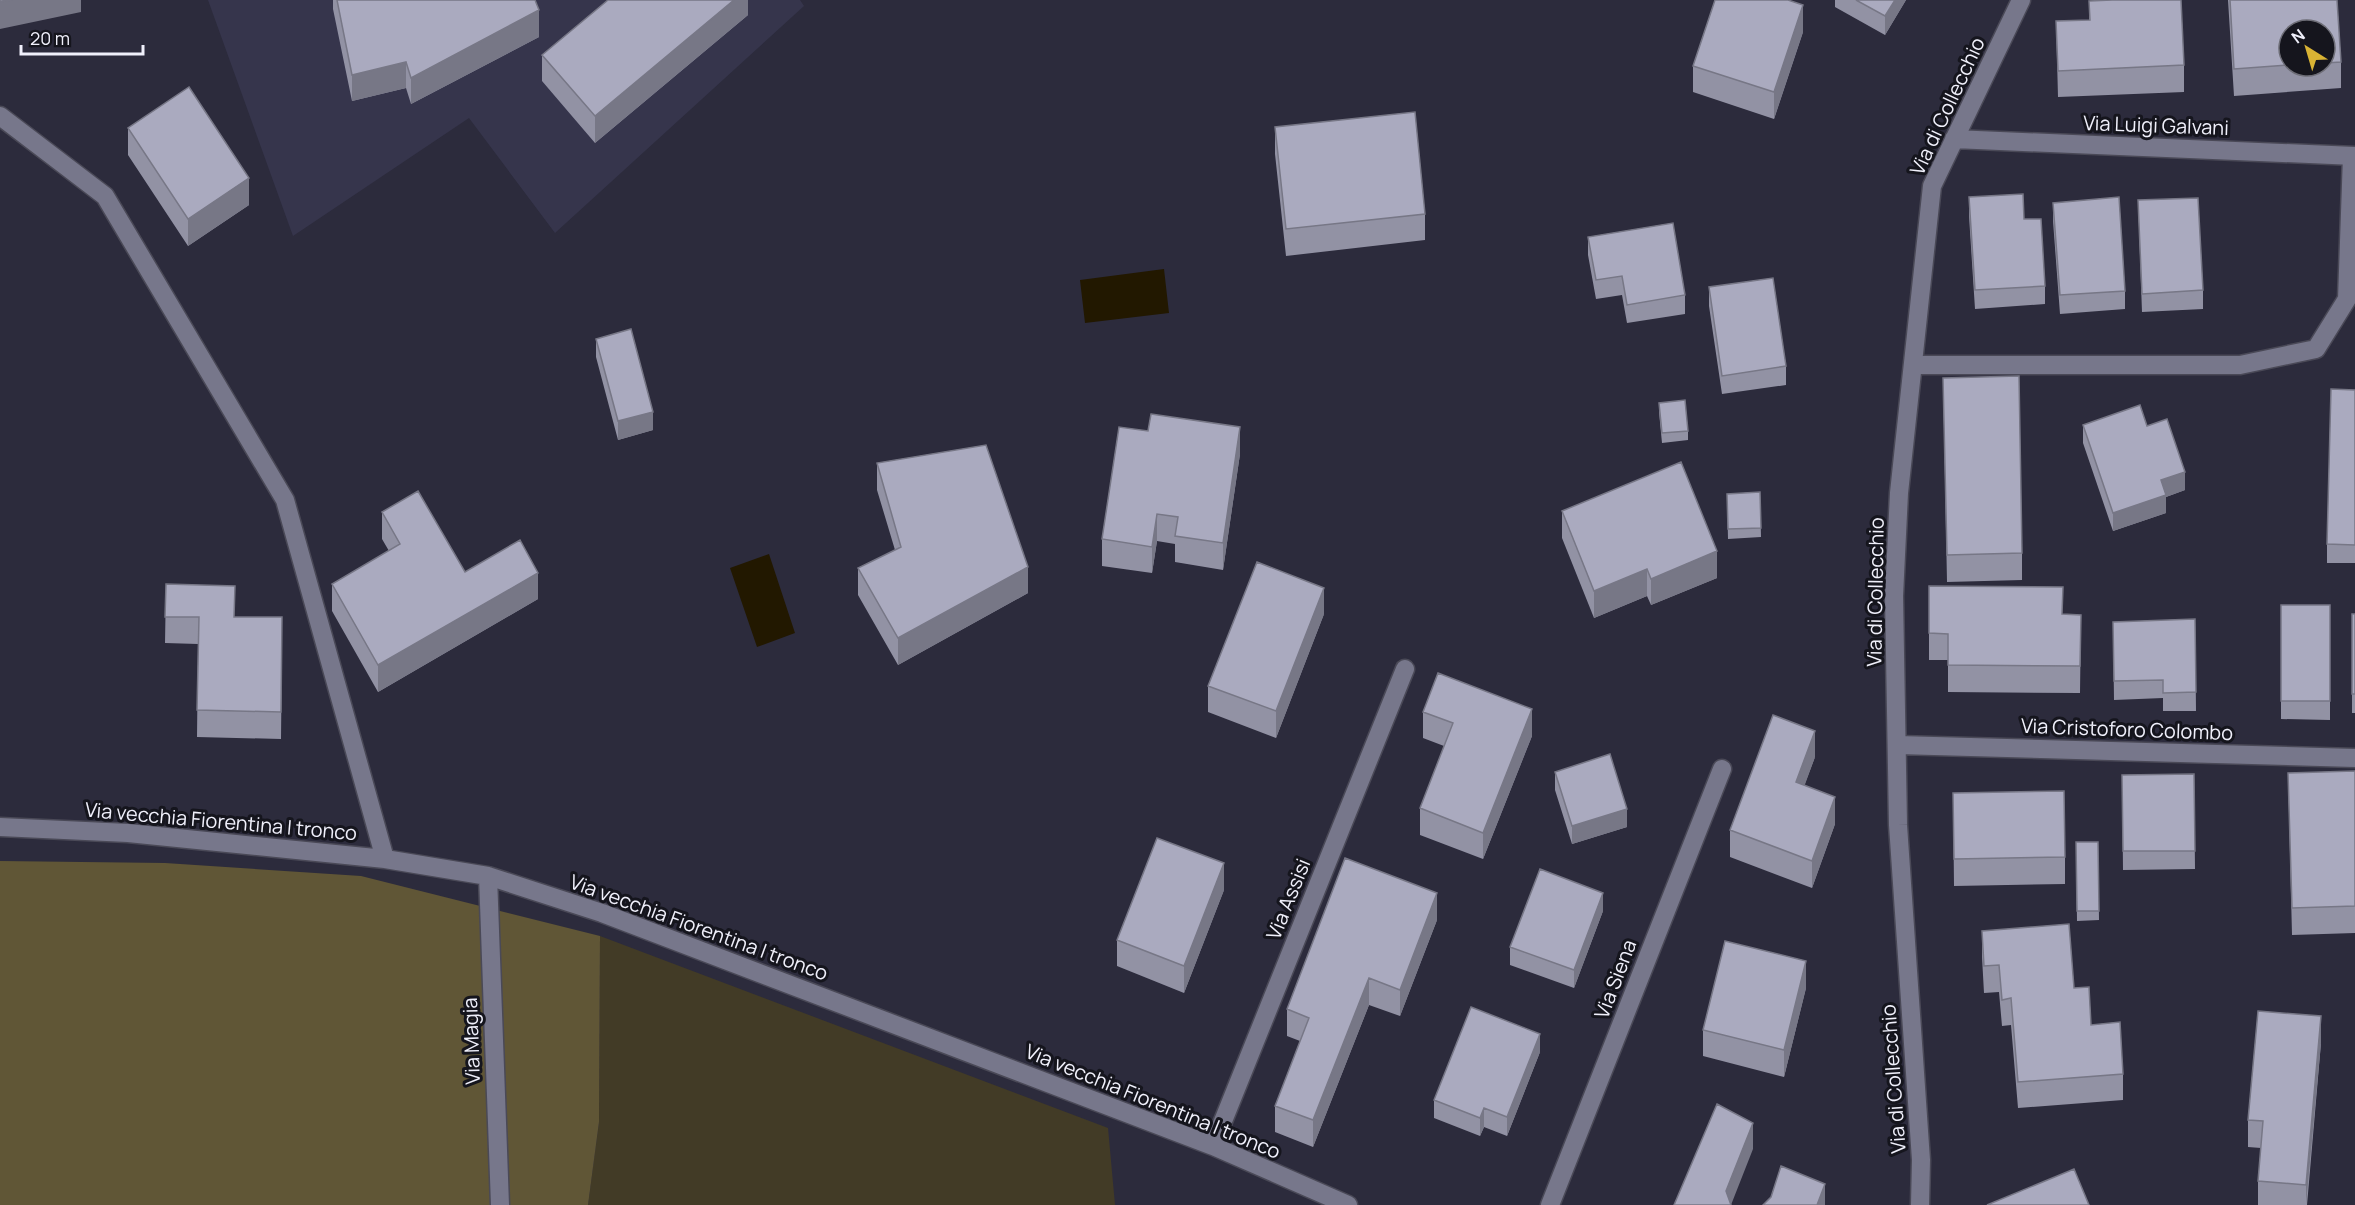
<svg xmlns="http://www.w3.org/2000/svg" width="2355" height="1205" font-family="Manrope,sans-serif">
	<rect width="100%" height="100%" fill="#2c2b3c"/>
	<path fill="#36354c" d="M208,0H800L804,6L555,233L469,118L293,236Z"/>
	<path fill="#423b26" d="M600,936L1108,1128L1115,1205H588L599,1122Z"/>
	<path fill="#605636" d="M0,861L165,863L361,876L600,936L599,1122L588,1205H0Z"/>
	<path fill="#221800" d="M1164,269L1169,313L1085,323L1080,280Z
		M769,554L795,633L757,647L730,568Z"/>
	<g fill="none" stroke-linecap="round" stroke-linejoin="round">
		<g stroke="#4a4957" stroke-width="21">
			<path id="minor" d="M0,116L105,196L285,500L385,859
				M1954,139L2355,156
				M1914,365H2240L2316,349L2347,299L2352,156
				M1898,745L2355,758
				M0,827L128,833L385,859L488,876L602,913L1213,1146L1348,1205
				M488,876L500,1205
				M1213,1146L1405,669
				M1550,1205L1722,769
				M1920,1205L1921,1160L1898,825L1894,596L1899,493L1932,186L2021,0"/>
		</g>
		<use href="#minor" stroke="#77778b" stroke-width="18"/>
	</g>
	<path fill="#9292a4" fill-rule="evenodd" d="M333,0H535L539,37L411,104L406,88L352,101L333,9Z
		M748,0V15L595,143L542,81V55Z
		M1835,0H1906L1885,35L1835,7Z
		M2228,0H2337L2341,62V88L2234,96ZM2289,30H2325V66H2289Z
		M2089,1L2184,65V92L2058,97L2056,21L2089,20Z
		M1803,32L1774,119L1693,92V66Z
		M1275,127L1425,214V240L1286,256L1275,154Z
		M128,128L249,205L188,246L128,155Z
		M1969,197L2024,219L2045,286V304L1975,309L1969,216Z
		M2138,200L2203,290V309L2142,312Z
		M2053,203L2125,291V309L2060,314L2053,221Z
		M1588,237L1685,295V314L1627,323L1622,295L1596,299L1588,255Z
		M1709,287L1786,366V385L1722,394L1709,306Z
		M596,339L653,430L618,440L596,357Z
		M1943,378L2022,553V580L1947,582Z
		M2355,390V563H2327V544Z
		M1659,403L1688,431V440L1662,443L1659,412Z
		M2083,425L2147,426L2185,490L2166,497V513L2113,531L2083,443Z
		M1240,454L1223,570L1175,562V544L1157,541L1152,573L1102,566V539Z
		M877,463L1028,593L898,665L858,595V568L895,550L877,490Z
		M1760,492L1761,537L1728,539L1727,494Z
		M1562,511L1717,578L1651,605L1647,596L1594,618L1562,538Z
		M382,512L465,572L538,599L378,692L332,611V584L389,551L382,539Z
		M166,584L235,617L282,644L281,739L197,737L198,644L165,643Z
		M2281,605H2330V720L2281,719Z
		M1324,614L1276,738L1208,712V686Z
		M2063,614L2081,615L2080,693L1948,692V660H1929V633Z
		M2352,614H2355V713H2352Z
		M2195,619L2196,711H2163V698L2114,700L2113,622Z
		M1423,712L1532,736L1483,859L1420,835V808L1444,746L1423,738Z
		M1815,757L1804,786L1835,824L1812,888L1730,857V830Z
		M2355,771V933L2292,935L2288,773Z
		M1555,772L1627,827L1572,844L1555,790Z
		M2194,774L2195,869L2123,870L2122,775Z
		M1953,793L2065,857V884L1954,886Z
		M2076,842H2098L2099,920L2077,921Z
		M1224,890L1184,993L1117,966V940Z
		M1603,911L1574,988L1510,965V947Z
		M1437,920L1400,1016L1369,1005L1313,1147L1275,1132V1106L1300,1041L1287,1036V1009Z
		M1982,931L2074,988L2091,1025L2123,1074V1100L2018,1108L2011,1025L2002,1026L1999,992L1984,993L1982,957Z
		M1806,988L1784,1077L1703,1056V1030Z
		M2321,1043L2307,1205H2258V1181L2261,1148L2248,1147V1120Z
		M1540,1052L1507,1136L1484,1127L1480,1136L1434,1118V1100Z"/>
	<path fill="#777786" d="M12,0H81V12L0,29V2Z
		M734,0H748V15L595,143V116Z
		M1895,0H1906L1885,35V16Z
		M1803,5V32L1774,119V92Z
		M539,10V37L411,104V78Z
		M406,62V88L352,101V75Z
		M249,178V205L188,246V219Z
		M653,412V430L618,440V421Z
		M1240,427V454L1223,570V543Z
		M2185,472V490L2166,497V513L2113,531V513L2161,480Z
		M1157,514V541L1152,573V547Z
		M1717,551V578L1651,605V579Z
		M1028,567V593L898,665V638Z
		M1647,569V596L1594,618V591Z
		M538,573V599L378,692V665Z
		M1324,588V614L1276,738V711Z
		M1532,709V736L1483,859V833Z
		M1815,731V757L1796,809V782Z
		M1835,797V824L1812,888V861Z
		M1627,809V827L1572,844V826Z
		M1224,863V890L1184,993V966Z
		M1437,893V920L1400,1016V990Z
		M1603,893V911L1574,988V970Z
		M1806,961V988L1784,1077V1050Z
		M1369,978V1005L1313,1147V1120Z
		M2321,1016V1043L2306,1205V1185Z
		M1540,1034V1052L1507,1136V1117Z
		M1484,1108V1127L1480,1136V1118Z
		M1753,1123V1149L1731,1205L1726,1191Z
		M1825,1184V1205H1817Z"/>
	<path fill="#aaaabf" stroke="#777786" stroke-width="1.5" d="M0,0H12L0,2Z
		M337,0H535L539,10L411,78L406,62L352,75Z
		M608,0H734L595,116L542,55Z
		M1715,0H1788L1803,5L1774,92L1693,66Z
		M1856,0H1895L1885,16Z
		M2112,0H2181L2184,65L2058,71L2056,21L2090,20L2089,1Z
		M2230,0H2337L2341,62L2325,63V30H2289V65L2234,69Z
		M189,87L249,178L188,219L128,128Z
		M1415,112L1425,214L1286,229L1275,127Z
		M2023,194L2024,219H2041L2045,286L1975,290L1969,197Z
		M2119,197L2125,291L2060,295L2053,203Z
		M2198,198L2203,290L2142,294L2138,200Z
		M1673,223L1685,295L1627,305L1622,276L1596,280L1588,237Z
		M1773,278L1786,366L1722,376L1709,287Z
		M631,329L653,412L618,421L596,339Z
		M2019,376L2022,553L1947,555L1943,378Z
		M2331,389L2355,390V545L2327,544Z
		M1685,400L1688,431L1662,433L1659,403Z
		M2140,405L2147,426L2167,419L2185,472L2161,480L2166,495L2113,513L2083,425Z
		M1151,414L1240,427L1223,543L1175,536L1178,517L1157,514L1152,547L1102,539L1119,427L1148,431Z
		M986,445L1028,567L898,638L858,568L901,547L877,463Z
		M1681,462L1717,551L1651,579L1647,569L1594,591L1562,511Z
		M418,491L465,572L520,540L538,573L378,665L332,584L400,544L382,512Z
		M1760,492L1761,528L1728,529L1727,494Z
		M1257,562L1324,588L1276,711L1208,686Z
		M166,584L235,586L234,617H282L281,712L197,710L199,617H165Z
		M1929,586L2063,587L2062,614L2081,615L2080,666L1948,665V634L1929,633Z
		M2281,605H2330V701H2281Z
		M2352,614H2355V694H2352Z
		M2195,619L2196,692L2163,693V680L2114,681L2113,622Z
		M1438,673L1532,709L1483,833L1420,808L1453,723L1423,712Z
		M1773,715L1815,731L1796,782L1835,797L1812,861L1730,830Z
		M1610,754L1627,809L1572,826L1555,772Z
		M2355,771V906L2292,908L2288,773Z
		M2194,774L2195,851H2123L2122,775Z
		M2064,791L2065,857L1954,859L1953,793Z
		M1157,838L1224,863L1184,966L1117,940Z
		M2076,842H2098L2099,911H2077Z
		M1345,858L1437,893L1400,990L1369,978L1313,1120L1275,1106L1309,1018L1287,1009Z
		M1540,869L1603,893L1574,970L1510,947Z
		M2069,924L2074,988L2089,987L2091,1025L2120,1022L2123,1074L2018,1082L2011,998L2002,1000L1999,965L1984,966L1982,931Z
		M1725,941L1806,961L1784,1050L1703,1030Z
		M1471,1007L1540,1034L1507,1117L1484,1108L1480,1118L1434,1100Z
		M2258,1011L2321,1016L2306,1185L2258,1181L2263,1121L2248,1120Z
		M1717,1104L1753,1123L1726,1191L1731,1205H1674Z
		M1781,1166L1825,1184L1817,1205H1763L1771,1197Z
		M2074,1169L2089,1205H1987Z"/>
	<g text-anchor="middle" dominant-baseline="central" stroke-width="6" stroke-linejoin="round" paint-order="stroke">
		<g font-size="20" fill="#f0f0fb" stroke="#15151d">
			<text transform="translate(1947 106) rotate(-65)">Via di Collecchio</text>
			<text transform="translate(2156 125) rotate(2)">Via Luigi Galvani</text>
			<text transform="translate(1875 592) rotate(-89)">Via di Collecchio</text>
			<text transform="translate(2127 729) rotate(2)">Via Cristoforo Colombo</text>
			<text transform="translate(221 821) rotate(5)">Via vecchia Fiorentina I tronco</text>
			<text transform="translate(1288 899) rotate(-68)">Via Assisi</text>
			<text transform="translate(699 927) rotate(20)">Via vecchia Fiorentina I tronco</text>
			<text transform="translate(1615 979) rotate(-69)">Via Siena</text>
			<text transform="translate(471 1041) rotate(-92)">Via Magia</text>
			<text transform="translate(1893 1079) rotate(-94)">Via di Collecchio</text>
			<text transform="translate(1153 1101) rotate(22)">Via vecchia Fiorentina I tronco</text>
		</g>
	</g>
	<g transform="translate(2307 48) rotate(323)"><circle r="28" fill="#15151d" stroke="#6d6d76" stroke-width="1.5"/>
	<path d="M0-4.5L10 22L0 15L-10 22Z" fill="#d9b334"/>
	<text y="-9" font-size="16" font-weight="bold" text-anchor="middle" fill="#f0f0fb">N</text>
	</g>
	<path d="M21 45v9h122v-9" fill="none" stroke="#f0f0fb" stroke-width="3"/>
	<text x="30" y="45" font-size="18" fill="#f0f0fb" stroke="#15151d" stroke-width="4.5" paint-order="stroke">20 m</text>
</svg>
